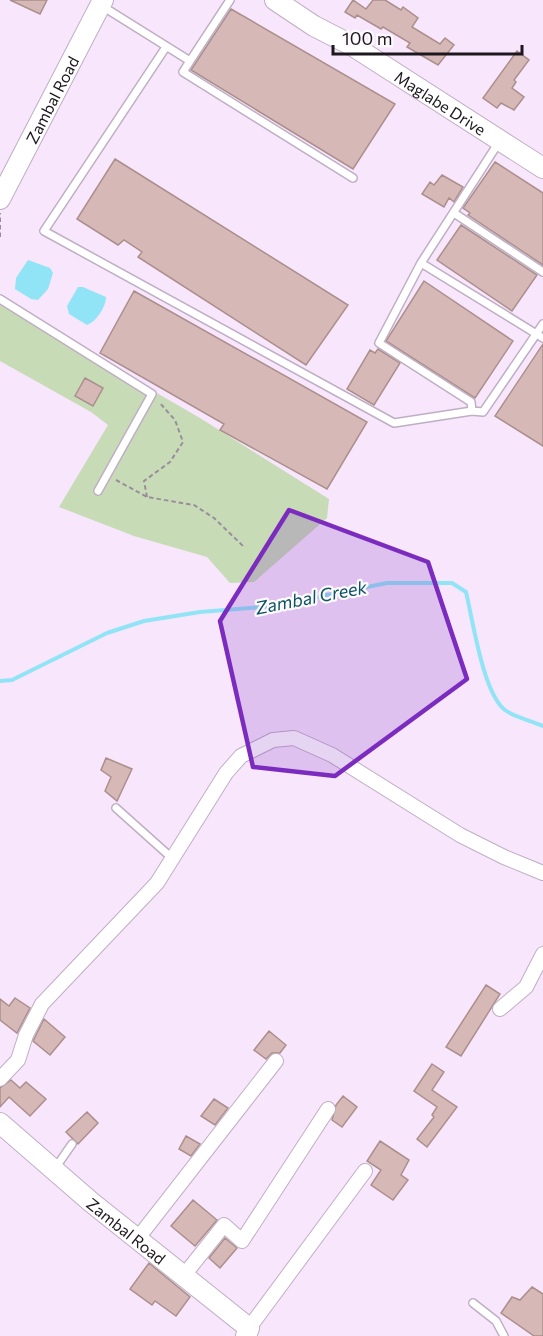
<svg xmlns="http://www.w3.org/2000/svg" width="543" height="1336" font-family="Commissioner,sans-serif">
	<rect width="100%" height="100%" fill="#f8e6fc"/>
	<path fill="#c8dbb7" d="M0,302L200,418L329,499L327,518L254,582L230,583L207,557L134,536L59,507L108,425L91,412L0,361Z"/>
	<path fill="#91e4f6" d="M28,260L50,268L53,273L48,289L38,300L31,299L15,289L16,278Z
		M78,287H83L106,297C106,307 96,322 87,325L69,314L67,306Z"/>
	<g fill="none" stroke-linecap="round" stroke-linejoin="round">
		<path stroke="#91e4f6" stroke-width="4" d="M0,681L12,680L107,633L144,621L200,612L273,606L387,583H452L466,592C473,621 483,693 505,710C514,717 532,721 543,726"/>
	</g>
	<path fill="#d6b9b6" stroke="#ab8f8c" stroke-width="1.5" d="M10,0H47L40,14Z
		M353,0L366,9L373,0H385L401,10L403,7L418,18L412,27L440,44L445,38L454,45L438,65L407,47L410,43L383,27L381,29L357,15L355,18L345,12Z
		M231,9L395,104L353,169L191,70Z
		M517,51L529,60L514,80L516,82L512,88L524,97L514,110L501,103L497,108L483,98Z
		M115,159L348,305L306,365L138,257L142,252L124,240L118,245L77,219Z
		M495,162L543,193V265L468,215L470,213L463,208Z
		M442,175L463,187L454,202L449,198L444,207L422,194L430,182L434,185Z
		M461,225L537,275L512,311L437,260Z
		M424,281L513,341L475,398L386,341Z
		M134,291L367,422L327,489L220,430L224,424L100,353Z
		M543,344V446L495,416Z
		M378,349L400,363L374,405L347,389L370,350L375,353Z
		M85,378L103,388L93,406L75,396Z
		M106,758L132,769L117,801L105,791L111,777L101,770Z
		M486,985L500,994L461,1056L446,1047Z
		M15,998L30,1008L17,1033L0,1020V999L9,1006Z
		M44,1019L65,1037L50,1055L33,1041Z
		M269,1031L286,1045L280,1053H272L266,1059L254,1050Z
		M432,1064L444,1072L432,1090L457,1107L427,1147L417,1139L434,1117L432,1115L437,1107L414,1091Z
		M11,1080L20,1088L26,1082L46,1099L30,1116L9,1097L0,1107V1088Z
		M343,1096L357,1107L342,1127L332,1120L336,1105Z
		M214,1099L228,1108L215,1125L201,1116Z
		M87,1112L98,1123L78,1144L66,1132Z
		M186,1136L200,1144L191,1156L179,1149Z
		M380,1141L409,1160L401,1175L408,1180L393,1200L371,1185L381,1170L367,1161Z
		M193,1200L217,1220L195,1246L171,1226Z
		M225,1238L237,1248L220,1268L209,1258Z
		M149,1263L190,1297L176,1316L155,1301L152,1305L130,1289Z
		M532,1287L543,1294V1336H534L501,1313L512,1297L520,1300Z"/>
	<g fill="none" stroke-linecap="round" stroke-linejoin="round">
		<g stroke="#bfafc3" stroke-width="10">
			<path id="lane" d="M102,6L190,61L230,0
				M166,47L44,231L394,423L472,411L471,402L379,343L421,263L499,142
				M190,61L183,72L353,178
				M454,213L543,272
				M421,263L543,338
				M0,299L152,394L98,491
				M472,411L483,412L543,324
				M116,808L173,859
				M56,1167L72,1144
				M473,1303L496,1321L504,1336"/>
		</g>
		<g stroke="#bfafc3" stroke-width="16">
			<path id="street" d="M500,1009L526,987L543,954
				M0,1079L18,1060L26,1035L42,1004L157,883L226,773L241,756L273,740L294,738L332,755L460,835L504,857L543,873
				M138,1238L276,1061
				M185,1274L224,1225L242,1241L328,1109
				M249,1328L365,1171"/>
		</g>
		<g stroke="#bfafc3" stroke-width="22">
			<g id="secondary">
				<path id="s1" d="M275,0L314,26L353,46L543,168"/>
				<path id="s2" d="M0,199L103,0"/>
				<path id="s3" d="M0,1123L91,1202L249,1328L246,1336"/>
			</g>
		</g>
		<path stroke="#998d9c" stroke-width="2" stroke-dasharray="4.5 3" stroke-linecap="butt" d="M0,237V213
			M116,480L147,497L194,505L214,518L243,546
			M147,497L144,481L170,462L183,442L175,420L159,402"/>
		<use href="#lane" stroke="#fff" stroke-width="7"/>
		<use href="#street" stroke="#fff" stroke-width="14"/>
		<use href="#secondary" stroke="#fff" stroke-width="20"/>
	</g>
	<path fill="#7b2cbf" fill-opacity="0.2" stroke="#7b2cbf" stroke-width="4.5" stroke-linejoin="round" d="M289,510L428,562L467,679L335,776L253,767L220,621Z"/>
	<g text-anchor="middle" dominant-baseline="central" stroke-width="4.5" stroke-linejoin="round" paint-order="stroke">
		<g font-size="16" fill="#1d171e" stroke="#fdf9fd">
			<text stroke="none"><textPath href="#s2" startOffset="112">Zambal Road</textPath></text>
			<text stroke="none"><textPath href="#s1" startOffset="195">Maglabe Drive</textPath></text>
			<text stroke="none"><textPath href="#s3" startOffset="166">Zambal Road</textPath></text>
		</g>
		<g font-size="18" font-style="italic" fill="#0a5461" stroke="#fdf9fd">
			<text transform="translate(311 597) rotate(-11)">Zambal Creek</text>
		</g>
	</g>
	<path d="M333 45v9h189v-9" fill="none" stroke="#1d171e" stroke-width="3"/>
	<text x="342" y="45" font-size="18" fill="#1d171e" stroke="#fdf9fd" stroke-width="4.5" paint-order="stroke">100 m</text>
</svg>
